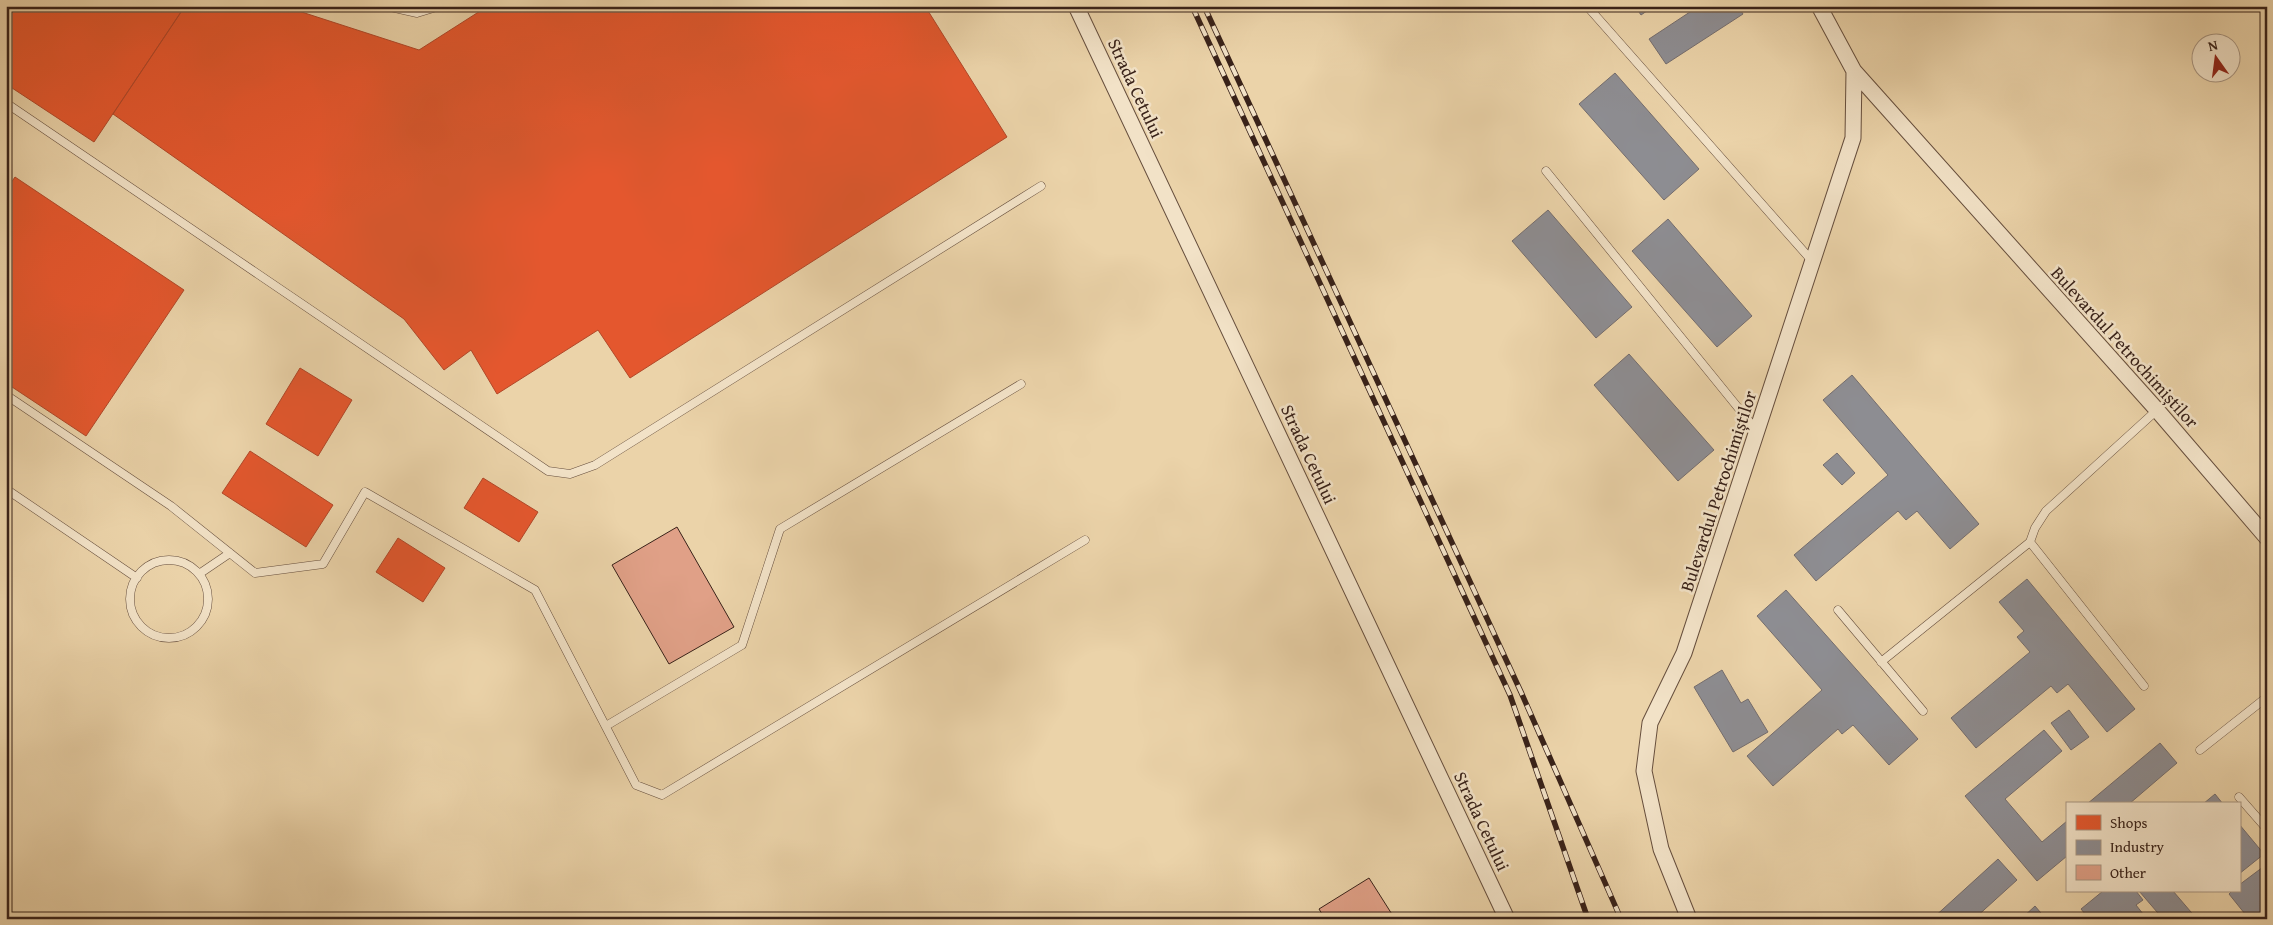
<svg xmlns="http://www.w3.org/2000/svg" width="2273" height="925" font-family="'Gentium Book Plus',serif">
	<rect width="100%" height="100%" fill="#ebd3a9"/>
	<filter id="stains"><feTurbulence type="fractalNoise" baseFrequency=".004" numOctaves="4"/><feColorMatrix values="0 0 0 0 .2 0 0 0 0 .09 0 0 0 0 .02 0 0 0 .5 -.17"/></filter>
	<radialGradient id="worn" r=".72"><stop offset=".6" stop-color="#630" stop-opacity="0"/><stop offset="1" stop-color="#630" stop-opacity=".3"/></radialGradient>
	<path fill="#e4572e" stroke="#b14728" d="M6,6H185L94,142L6,84Z
		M185,6H283L419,50L488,6H925L1007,137L630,378L598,330L497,394L471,350L444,370L404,319L113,114Z
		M15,177L184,290L86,436L6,383V190Z
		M300,368L352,400L318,456L266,424Z
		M250,451L333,505L306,547L222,493Z
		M483,478L538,512L519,542L464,508Z
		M398,538L445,568L423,602L376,572Z"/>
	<path fill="#8d8d92" stroke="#746d6e" d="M1635,6H1654L1641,15Z
		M1699,6H1738L1743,14L1666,64L1649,39Z
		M1615,73L1699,169L1664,200L1579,104Z
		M1548,210L1632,307L1596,338L1512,241Z
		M1668,219L1752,316L1717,347L1632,251Z
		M1629,354L1714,450L1678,481L1594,385Z
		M1852,375L1979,524L1950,549L1917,511L1906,520L1898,511L1816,581L1794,555L1888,475L1823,400Z
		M1837,453L1855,473L1842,485L1823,465Z
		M2027,579L2135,709L2107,732L2068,684L2057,693L2051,686L1976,748L1951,718L2030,652L2017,637L2024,631L1999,602Z
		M1786,590L1918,739L1889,765L1853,725L1842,734L1838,729L1773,786L1747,756L1822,690L1757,616Z
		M1722,670L1741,703L1748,699L1768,732L1733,752L1694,687Z
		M2069,710L2089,737L2071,750L2051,723Z
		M2044,730L2062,751L2005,799L2042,842L2067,821V856L2037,881L1965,796Z
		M2160,743L2177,763L2129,804H2087Z
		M2215,794L2223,804H2203Z
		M2239,824L2264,854L2239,874Z
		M1998,859L2017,880L1974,919H1932Z
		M2267,864V919H2249L2229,894L2232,891H2239V885Z
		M2103,891H2136L2143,900L2136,905L2147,919H2089L2081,909Z
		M2139,891H2173L2197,919H2163Z
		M2035,906L2046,919H2021Z"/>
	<path fill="#e0a087" stroke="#392219" d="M677,527L734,627L669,664L612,565Z
		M1369,878L1395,919H1325L1319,909Z"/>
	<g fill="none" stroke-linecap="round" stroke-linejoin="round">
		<g stroke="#664e3d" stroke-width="9">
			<path id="lane" d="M386,6L417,13L440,6
				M1587,6L1813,262
				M6,103L548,471L570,474L595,465L1041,186
				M1546,171L1757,431
				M6,395L171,506L255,573L323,564L365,492L535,590L636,785L662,795L1085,540
				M6,489L137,578
				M130 599a39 39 0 1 1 78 0a39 39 0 1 1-78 0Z
				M199,574L230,553
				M1838,610L1923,711
				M1881,662L2030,542
				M2144,686L2030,542L2035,528L2046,511L2157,410
				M606,726L742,645L780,529L1021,384
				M2200,750L2267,697
				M2239,797L2267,829"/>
		</g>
		<g stroke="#664e3d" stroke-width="17">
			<path id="street" d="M1076,6L1507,919
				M1819,6L1854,71L2157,410L2267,538
				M1689,919L1661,849L1644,771L1650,723L1684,653L1853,138L1854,71"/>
		</g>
		<use href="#lane" stroke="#f2e2c7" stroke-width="8"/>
		<use href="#street" stroke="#f2e2c7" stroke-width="15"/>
		<g stroke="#392219" stroke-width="5.5">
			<path id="rail" d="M1192,6L1510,695L1588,919
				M1204,6L1521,692L1621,919"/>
		</g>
		<use href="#rail" stroke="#f2e2c7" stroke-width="4" stroke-dasharray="11" stroke-linecap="butt"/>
	</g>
	<g text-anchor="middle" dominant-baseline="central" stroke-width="5" stroke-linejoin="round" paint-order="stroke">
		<g font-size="18" fill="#392219" stroke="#f2e2c7">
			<text transform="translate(1136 88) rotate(65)">Strada Cetului</text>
			<text transform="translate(2125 347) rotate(48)">Bulevardul Petrochimiștilor</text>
			<text transform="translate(1309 454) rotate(65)">Strada Cetului</text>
			<text transform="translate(1718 491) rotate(-72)">Bulevardul Petrochimiștilor</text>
			<text transform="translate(1482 821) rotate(65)">Strada Cetului</text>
		</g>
	</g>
	<rect width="2273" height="925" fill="none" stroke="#ebd3a9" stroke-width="25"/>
	<rect x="8" y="8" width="2258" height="910" fill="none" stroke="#392219" stroke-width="2.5"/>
	<rect x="12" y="12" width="2248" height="900" fill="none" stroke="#392219"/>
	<rect x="2066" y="802" width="175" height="90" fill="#f2e2c7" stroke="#a89581"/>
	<rect x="2076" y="815" width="25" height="15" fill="#e4572e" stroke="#a89581"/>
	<text x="2110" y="828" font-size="15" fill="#392219">Shops</text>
	<rect x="2076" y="840" width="25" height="15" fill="#8d8d92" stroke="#a89581"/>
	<text x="2110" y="852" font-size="15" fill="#392219">Industry</text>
	<rect x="2076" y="865" width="25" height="15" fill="#e0a087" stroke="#a89581"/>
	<text x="2110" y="878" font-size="15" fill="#392219">Other</text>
	<g transform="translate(2216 58) rotate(346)"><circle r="24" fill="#f2e2c7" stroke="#a89581"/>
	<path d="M0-4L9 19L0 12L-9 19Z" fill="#8f2418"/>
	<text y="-8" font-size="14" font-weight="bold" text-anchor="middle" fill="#392219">N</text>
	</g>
	<rect width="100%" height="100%" filter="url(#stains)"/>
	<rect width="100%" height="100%" fill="url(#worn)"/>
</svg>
